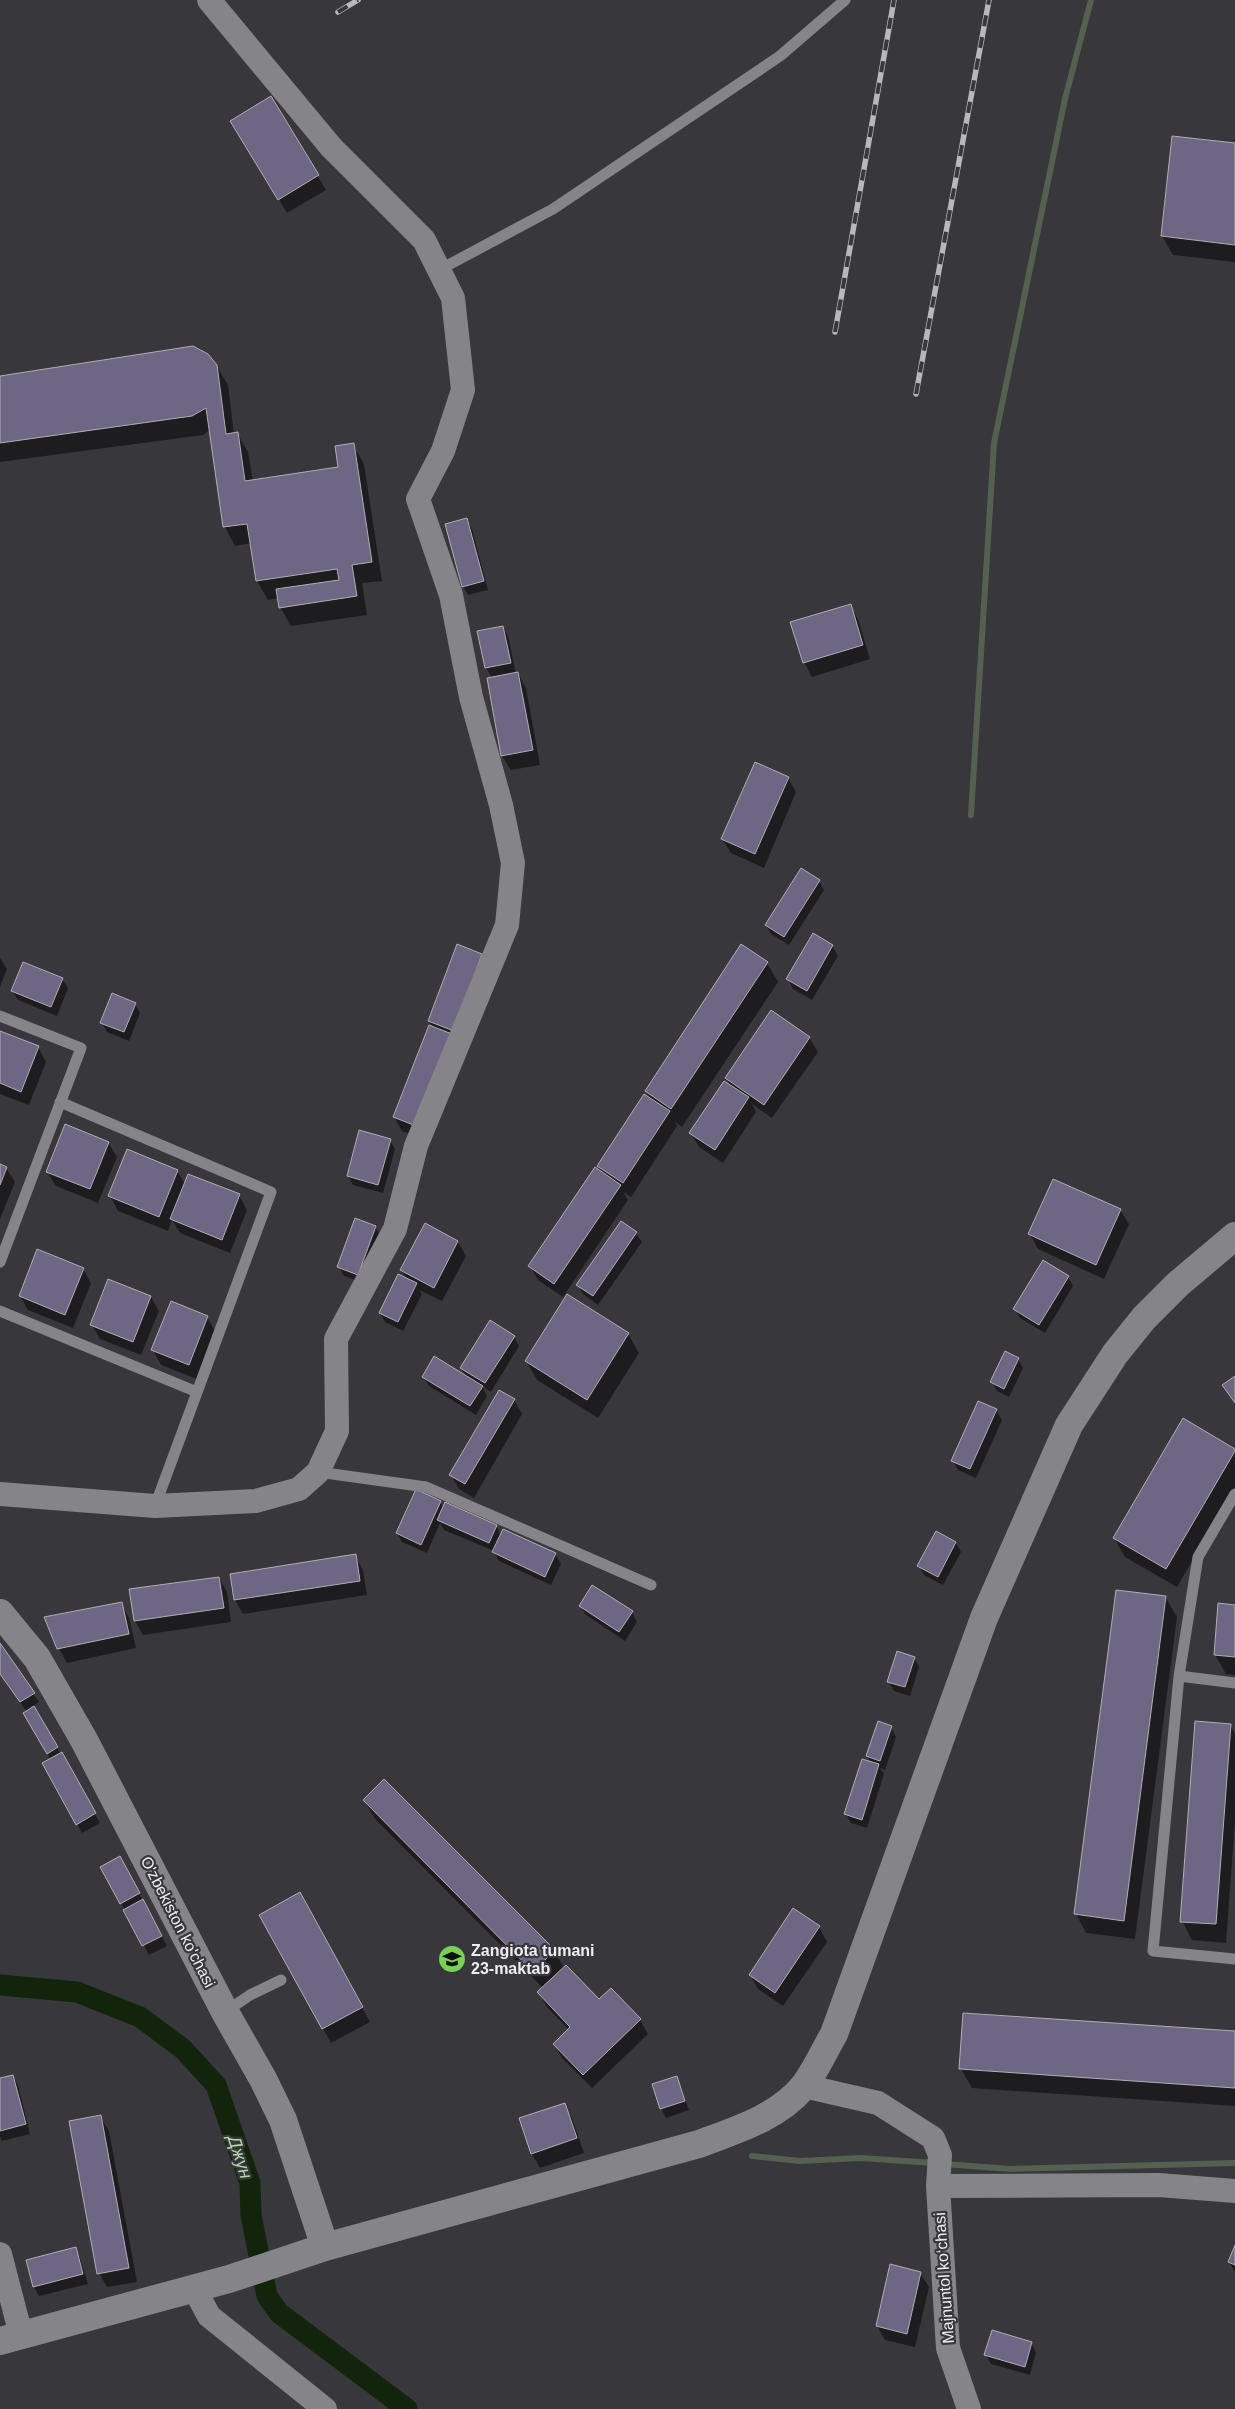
<svg xmlns="http://www.w3.org/2000/svg" width="1235" height="2409" font-family="Arial,sans-serif">
	<rect width="100%" height="100%" fill="#38373c"/>
	<path fill="#0007" d="M270,98L326,190L287,213L240,136Z
		M1235,144V262L1173,255L1162,236Z
		M216,365L228,385L234,434L237,433L248,452L253,481L340,469L353,445L364,464L382,581L362,583L367,615L291,626L280,607L279,598L268,600L257,581L252,543L235,546L225,527L210,430L203,435L0,462V377Z
		M467,520L472,529L488,590L468,595L463,586Z
		M850,605L858,619L870,659L812,677L804,662Z
		M503,627L508,636L516,674L518,673L526,688L540,765L511,770L502,756L492,678L486,668Z
		M788,778L796,792L764,868L731,853L722,839Z
		M819,881L824,890L789,945L771,934L766,925Z
		M813,935L832,946L838,956L812,1000L793,989L788,979Z
		M482,955L490,969L424,1139L402,1131L394,1117L433,1028L429,1021Z
		M0,958L7,969L0,987Z
		M767,963L778,982L682,1127L675,1122L677,1126L631,1197L623,1192L628,1200L563,1297L538,1280L530,1266L603,1174L598,1166L651,1100L646,1091Z
		M62,979L68,988L57,1016L18,1000L12,991Z
		M135,1004L140,1013L129,1041L107,1032L102,1023Z
		M0,1032L38,1047L46,1062L29,1105L0,1094Z
		M809,1037L818,1052L772,1118L752,1104L756,1112L723,1163L699,1147L691,1133L731,1087L726,1078Z
		M390,1140L395,1149L383,1193L353,1185L348,1176Z
		M108,1142L117,1157L98,1203L56,1186L47,1172Z
		M0,1165L6,1168L15,1182L0,1219Z
		M177,1171L185,1184L239,1195L247,1210L230,1253L180,1233L172,1220L168,1231L118,1211L110,1196Z
		M1120,1210L1129,1224L1104,1279L1038,1249L1030,1234Z
		M621,1223L636,1233L642,1242L598,1305L583,1294L578,1285Z
		M425,1225L458,1242L466,1256L442,1301L419,1290L422,1294L403,1331L385,1322L380,1313L407,1279L401,1270Z
		M375,1227L381,1236L364,1283L344,1276L339,1267Z
		M83,1269L91,1283L73,1328L28,1310L20,1296Z
		M1068,1277L1073,1286L1045,1333L1020,1318L1015,1309Z
		M151,1297L159,1311L141,1355L100,1339L92,1325Z
		M207,1317L215,1331L197,1379L161,1365L153,1350Z
		M628,1334L639,1353L598,1418L537,1380L526,1361Z
		M514,1337L519,1346L491,1392L482,1386L487,1396L476,1415L429,1386L423,1377L467,1378L461,1368Z
		M1018,1359L1023,1368L1009,1397L997,1391L992,1382Z
		M514,1400L522,1414L474,1498L459,1489L451,1475Z
		M979,1402L996,1410L1002,1420L976,1478L958,1470L953,1461Z
		M1235,1450V1488L1177,1587L1125,1557L1114,1538Z
		M440,1502L444,1508L496,1526L501,1535L555,1554L561,1564L551,1585L499,1561L494,1551L444,1530L440,1523L427,1553L402,1542L397,1533Z
		M956,1543L961,1552L943,1585L924,1575L919,1566Z
		M355,1556L363,1570L367,1595L243,1614L235,1600L231,1575Z
		M219,1578L227,1592L231,1622L143,1635L135,1621Z
		M1166,1598L1177,1617L1135,1939L1086,1933L1076,1914Z
		M121,1603L129,1618L136,1648L67,1663L59,1648Z
		M580,1606L632,1612L637,1622L625,1641L586,1615Z
		M1235,1606V1675L1226,1674L1215,1655Z
		M0,1645L39,1702L33,1706L100,1823L82,1833L44,1764L51,1760L24,1713L27,1712L0,1674Z
		M914,1658L919,1667L910,1696L894,1691L889,1682Z
		M1230,1725L1235,1734V1821L1226,1943L1192,1940L1182,1921Z
		M891,1727L896,1737L885,1770L880,1768L884,1774L867,1828L851,1823L846,1814L871,1763L867,1756Z
		M364,1800L554,1951L564,1968L599,2001L640,2020L648,2034L592,2088L562,2058L554,2044L569,2030L547,2007L539,1993L543,1988L375,1819Z
		M125,1867L167,1946L149,1955L121,1903Z
		M307,1908L370,2022L331,2043L261,1915Z
		M819,1927L827,1942L783,2006L758,1989L750,1975Z
		M964,2014L1235,2032V2106L972,2088L961,2069Z
		M13,2076L18,2085L30,2134L2,2141L0,2137V2079Z
		M676,2078L689,2110L666,2118L661,2108Z
		M564,2104L572,2118L584,2153L540,2168L532,2154L520,2119Z
		M100,2116L109,2131L137,2282L107,2287L99,2273Z
		M75,2248L80,2258L88,2284L39,2296L34,2287L27,2261Z
		M1235,2248V2272L1229,2262Z
		M920,2273L929,2287L915,2347L885,2340L877,2326Z
		M1031,2343L1036,2352L1030,2375L991,2364L986,2355Z"/>
	<g fill="none" stroke-linecap="round" stroke-linejoin="round">
		<path stroke="#556051" stroke-width="6" d="M971,815L994,443L1065,99L1091,0
			M752,2156L800,2161L861,2158L934,2163
			M944,2164L1011,2169L1235,2163"/>
		<path stroke="#13240d" stroke-width="21" d="M0,1985L77,1992L140,2017L183,2049L216,2085L250,2183L251,2215L267,2296L279,2313L407,2409"/>
	</g>
	<path fill="#6d6784" stroke="#afaeb4" d="M271,96L319,175L278,200L230,121Z
		M1172,136L1235,143V245L1161,236Z
		M193,346L208,354L217,365L226,434L238,432L245,481L338,467L335,446L354,443L372,562L352,565L357,596L279,608L276,589L339,580L337,569L256,581L247,524L223,527L206,408L192,416L0,443V376Z
		M467,518L484,581L462,587L445,524Z
		M851,604L863,645L803,663L790,622Z
		M503,626L511,663L485,668L477,631Z
		M518,672L533,750L501,756L487,678Z
		M755,762L789,777L755,854L721,839Z
		M801,868L820,880L784,937L765,925Z
		M813,933L833,945L807,991L786,979Z
		M457,944L482,954L454,1031L428,1021Z
		M741,944L768,962L671,1109L645,1091Z
		M23,962L63,978L51,1007L11,991Z
		M112,993L136,1003L124,1032L100,1023Z
		M771,1010L810,1037L764,1105L725,1078Z
		M429,1025L452,1034L416,1126L393,1117Z
		M0,1031L39,1046L21,1092L0,1083Z
		M724,1081L749,1097L715,1150L689,1133Z
		M644,1094L670,1111L623,1183L597,1166Z
		M65,1124L109,1142L90,1189L46,1172Z
		M359,1130L391,1139L378,1185L347,1176Z
		M127,1149L178,1170L159,1217L108,1196Z
		M0,1164L7,1167L0,1185Z
		M595,1167L621,1185L554,1284L528,1266Z
		M188,1174L240,1194L222,1240L170,1219Z
		M1053,1179L1121,1209L1096,1265L1028,1234Z
		M355,1218L376,1226L358,1275L337,1267Z
		M621,1221L637,1232L593,1296L576,1285Z
		M425,1223L458,1241L434,1288L400,1270Z
		M37,1249L84,1268L65,1315L19,1296Z
		M1043,1260L1069,1276L1039,1325L1013,1309Z
		M398,1274L417,1283L398,1322L379,1313Z
		M108,1279L151,1296L133,1342L90,1325Z
		M567,1294L629,1333L587,1400L525,1361Z
		M171,1301L208,1316L189,1365L151,1350Z
		M490,1320L515,1336L485,1383L460,1368Z
		M1005,1351L1019,1358L1004,1389L990,1382Z
		M434,1356L483,1386L470,1406L422,1377Z
		M1235,1376V1403L1222,1385Z
		M499,1390L515,1399L465,1484L449,1475Z
		M978,1401L997,1409L970,1469L951,1461Z
		M1183,1418L1235,1449V1451L1166,1569L1113,1538Z
		M416,1489L441,1501L421,1545L396,1533Z
		M445,1502L497,1525L489,1543L437,1520Z
		M503,1529L556,1553L545,1577L492,1552Z
		M936,1531L956,1542L938,1577L917,1566Z
		M356,1554L360,1581L234,1600L230,1574Z
		M219,1577L224,1608L134,1621L129,1589Z
		M592,1585L633,1611L619,1632L579,1606Z
		M1116,1590L1166,1596L1124,1921L1074,1914Z
		M122,1602L129,1634L57,1649L44,1617Z
		M1218,1603L1235,1605V1657L1214,1655Z
		M0,1643L35,1693L20,1702L0,1674Z
		M897,1651L915,1657L905,1687L887,1682Z
		M34,1706L58,1747L47,1754L23,1713Z
		M878,1721L892,1726L880,1761L866,1756Z
		M1195,1721L1231,1724L1216,1924L1180,1922Z
		M62,1752L96,1813L76,1825L42,1763Z
		M862,1759L879,1764L862,1820L844,1814Z
		M384,1779L555,1950L533,1972L363,1800Z
		M120,1856L140,1893L120,1904L100,1867Z
		M300,1892L363,2007L322,2029L259,1915Z
		M143,1899L162,1936L142,1946L123,1910Z
		M793,1908L820,1926L775,1993L749,1975Z
		M566,1965L599,1999L611,1988L641,2019L583,2075L553,2044L570,2027L537,1992Z
		M963,2013L1235,2031V2088L959,2069Z
		M13,2075L26,2124L0,2131V2078Z
		M677,2076L685,2101L660,2109L652,2084Z
		M565,2103L577,2138L531,2154L519,2118Z
		M101,2115L129,2268L97,2274L69,2121Z
		M1235,2245V2265L1228,2262Z
		M76,2247L83,2274L33,2287L26,2260Z
		M890,2264L921,2272L907,2334L876,2326Z
		M992,2330L1032,2342L1025,2367L984,2355Z"/>
	<g fill="none" stroke-linecap="round" stroke-linejoin="round">
		<path stroke="#858489" stroke-width="11" d="M439,270L553,209L780,56L845,0
			M0,1016L81,1048L0,1262
			M60,1102L271,1192L155,1506
			M0,1311L197,1392
			M318,1472L426,1487L651,1585
			M1235,1494L1198,1557L1179,1676L1153,1951L1235,1959
			M1179,1676L1235,1683
			M225,2012L250,1995L281,1980"/>
		<path stroke="#858489" stroke-width="24" d="M0,1494L155,1506L256,1501L299,1489L318,1472L337,1431L336,1339L395,1229L416,1146L507,925L513,863L501,805L471,697L451,595L418,499L443,451L463,390L453,298L424,240L331,147L209,0
			M804,2086L878,2103L933,2138L940,2155L938,2186L948,2348L969,2409
			M938,2186L1159,2185L1235,2191
			M0,2254L21,2335
			M194,2288L209,2316L325,2409"/>
		<path stroke="#858489" stroke-width="28" d="M0,1613L37,1658L84,1740L225,2012L263,2079L283,2120L325,2247
			M0,2341L229,2279L325,2247L699,2144C736,2130 777,2118 803,2087C815,2072 824,2051 834,2034L984,1618L1069,1425L1115,1354L1144,1318L1178,1284L1235,1236"/>
		<g stroke="#b8b7bb" stroke-width="5.5">
			<path id="rail" d="M338,12L358,0
				M835,332L894,0
				M916,394L989,0"/>
		</g>
		<use href="#rail" stroke="#38373c" stroke-width="4" stroke-dasharray="11" stroke-linecap="butt"/>
	</g>
	<defs>
		<g id="school-disc" transform="scale(1.4375)"><circle r="9.5" fill="#79d157" stroke="#38373c"/><path d="M0-5L7-2L0 1L-7-2ZM-4 1L0 2.5L4 1V4Q0 6-4 4Z" fill="#111"/></g>
	</defs>
	<g fill-rule="evenodd">
		<use href="#school-disc" x="452" y="1959"/>
	</g>
	<g text-anchor="middle" dominant-baseline="central" stroke-width="4.5" stroke-linejoin="round" paint-order="stroke">
		<g font-size="16" fill="#eeedf0" stroke="#38373c">
			<text transform="translate(178 1922) rotate(63)">O'zbekiston ko'chasi</text>
			<text transform="translate(944 2278) rotate(-94)">Majnuntol ko‘chasi</text>
		</g>
		<g font-size="16" font-weight="bold" fill="#eeedf0" stroke="#38373c" text-anchor="start">
			<text x="471" y="1950">Zangiota tumani<tspan x="471" dy="18">23-maktab</tspan></text>
		</g>
		<g font-size="18" font-style="italic" fill="#b4d9a8" stroke="#38373c">
			<text transform="translate(240 2157) rotate(72)">Джун</text>
		</g>
	</g>
</svg>
